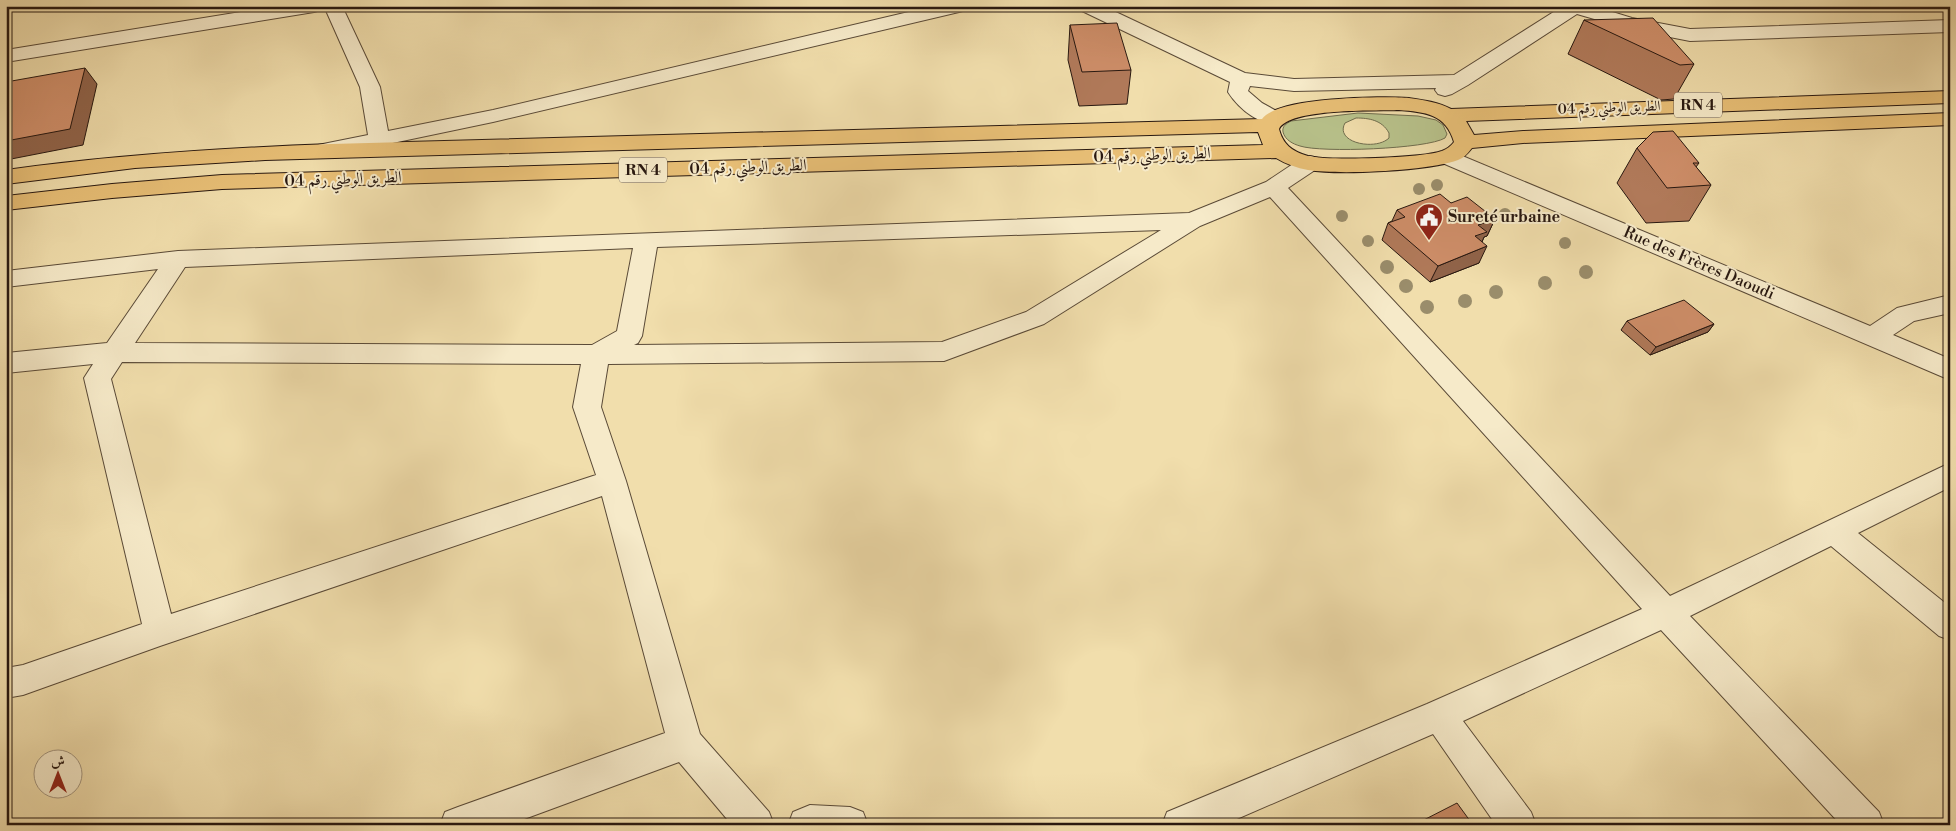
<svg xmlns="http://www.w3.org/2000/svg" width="1956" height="831" font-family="'Libre Bodoni',Amiri,serif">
	<rect width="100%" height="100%" fill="#f1deac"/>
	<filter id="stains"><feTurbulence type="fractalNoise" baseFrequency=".004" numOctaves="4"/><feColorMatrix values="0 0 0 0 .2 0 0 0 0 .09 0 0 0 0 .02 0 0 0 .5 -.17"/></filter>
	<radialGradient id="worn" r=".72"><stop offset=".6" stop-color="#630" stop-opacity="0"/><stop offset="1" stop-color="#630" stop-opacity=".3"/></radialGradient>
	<path fill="#b8c28b" stroke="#706d4e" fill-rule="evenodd" d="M1358,113L1418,116L1436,120L1443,125L1447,134L1445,138C1427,149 1321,153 1300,146C1293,144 1285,140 1283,132C1282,126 1286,124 1291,121ZM1356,118C1369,118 1382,120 1389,133V138C1376,151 1334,143 1345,123Z"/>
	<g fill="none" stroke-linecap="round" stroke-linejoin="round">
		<g stroke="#5a4a37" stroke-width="2">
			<path id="minor" d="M278,6H323L321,10L314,12L6,62V50Z
				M324,6H342L380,87L388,131L493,110L934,6H968L966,10L959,12L493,122L321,158L313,156L310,151L313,146L368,135L360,87Z
				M1078,6H1103L1245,73L1294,79L1454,75L1563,6H1593L1632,18L1690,29L1950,20V32L1690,41L1629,29L1577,14L1468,85L1452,94L1445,96L1438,94L1435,90L1436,88L1294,91L1250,86L1248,91L1262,103L1282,114L1286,118L1282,122C1261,128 1239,109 1228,92L1230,82L1080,10Z
				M1448,150L1870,326L1897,308L1950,295V313L1914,321L1893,335L1950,359V380L1440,162L1437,157L1440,152Z
				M1310,156L1318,158L1321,163L1318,168L1288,188L1670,596L1950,463V487L1858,533L1950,607V640L1939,636L1831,546L1690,616L1879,812L1884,825H1841L1661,630L1463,721L1531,812L1536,825H1496L1433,734L1223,825H1162L1167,812L1427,704L1642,609L1270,197L1200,226L1044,324L944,361L608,364L601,407L626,481L700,734L769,812L774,825H732L679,762L508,825H440L445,812L458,807L665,733L602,496L160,646L23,695L6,698V668L23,665L142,624L84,378L93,364L6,373V353L107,343L158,269L6,287V271L178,251L1189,213L1266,182L1302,158ZM1161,230L1026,312L942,342L634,345L638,343L642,336L657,247ZM633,248L617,331L592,345L135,343L185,267ZM122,362L581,364L573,407L596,475L171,614L111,379Z
				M810,805L850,807L863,812L868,825H788L793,812Z"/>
		</g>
		<g stroke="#281810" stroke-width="2">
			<path id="highway" d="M1950,91V103L1466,121L1474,135L1523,131L1950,113V125L1523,143L1472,148C1468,153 1464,158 1458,160C1429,171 1339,175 1308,170C1297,168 1286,164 1276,158L222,189L112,198L6,210V196L112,184L222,175L1263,145L1258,132L265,160L135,168L6,184V170C114,155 222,148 331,144L1262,119C1277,97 1383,96 1409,98C1423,100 1438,102 1451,109ZM1399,110C1425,112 1446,114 1454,142C1451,146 1447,149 1442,151C1422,158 1328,161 1308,156C1291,151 1283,144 1279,129C1289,108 1376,111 1399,110Z"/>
		</g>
		<use href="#minor" fill="#f6eac9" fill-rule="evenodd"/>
		<use href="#highway" fill="#e8bf76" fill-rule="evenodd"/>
	</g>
	<g fill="#9a8d6b">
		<circle cx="1437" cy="185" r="6"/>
		<circle cx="1419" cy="189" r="6"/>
		<circle cx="1505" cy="214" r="6"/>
		<circle cx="1342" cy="216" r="6"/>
		<circle cx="1368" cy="241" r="6"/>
		<circle cx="1565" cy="243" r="6"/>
		<circle cx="1387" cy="267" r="7"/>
		<circle cx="1586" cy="272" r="7"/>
		<circle cx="1545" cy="283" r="7"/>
		<circle cx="1406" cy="286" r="7"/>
		<circle cx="1496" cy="292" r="7"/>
		<circle cx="1465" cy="301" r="7"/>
		<circle cx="1427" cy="307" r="7"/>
	</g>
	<path fill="#b07959" stroke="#281810" d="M1584,20L1694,64L1674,99L1661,100L1568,54Z
		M1070,25L1131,70L1127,104L1079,106L1068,60Z
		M1637,148L1699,163L1696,167L1711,185L1689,221L1646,223L1617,183Z
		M1451,203L1495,219L1487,236L1484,237L1482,242L1479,263L1430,282L1382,240L1388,223L1392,221L1397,210Z
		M1627,321L1714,324L1708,332L1650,355L1621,330Z"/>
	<path fill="#906349" stroke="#281810" d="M85,68L97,84L83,145L6,160V141Z
		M1495,219L1487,236L1484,237L1479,249L1473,241L1478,225Z
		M1487,246L1479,263L1430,282L1438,266Z
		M1714,324L1708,332L1650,355L1656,347Z"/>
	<path fill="#cd8d68" stroke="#281810" d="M1653,18L1694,64L1680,65L1584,20Z
		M1117,23L1131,70L1082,72L1070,25Z
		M85,68L70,129L6,141V82Z
		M1673,131L1699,163H1693L1711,185L1667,188L1637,148L1653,132Z
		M1440,194L1451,203L1467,197L1495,219L1478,225L1487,232L1475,236L1487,246L1438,266L1388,223L1405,217L1397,210Z
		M1684,300L1714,324L1656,347L1627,321Z
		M1457,803L1473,825H1414Z"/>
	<defs>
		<g id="civic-pin" transform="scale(1.4375)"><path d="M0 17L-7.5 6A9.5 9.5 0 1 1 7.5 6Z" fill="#8f2418" stroke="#f6eac9"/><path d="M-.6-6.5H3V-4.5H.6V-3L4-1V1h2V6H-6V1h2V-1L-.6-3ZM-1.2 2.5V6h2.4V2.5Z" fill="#fff"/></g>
	</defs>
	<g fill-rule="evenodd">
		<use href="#civic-pin" x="1429" y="217"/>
	</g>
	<g text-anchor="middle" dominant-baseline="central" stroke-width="4" stroke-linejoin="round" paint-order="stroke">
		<g font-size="14" fill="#281810" stroke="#f6eac9">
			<text transform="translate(1609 108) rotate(-2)">الطريق الوطني رقم 04</text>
		</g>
		<g fill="#f6eac9" stroke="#665748" stroke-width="1">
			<rect x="1674" y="92.5" width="48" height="25" rx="4"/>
			<rect x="619" y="157.5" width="48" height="25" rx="4"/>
		</g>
		<g font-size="15" font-weight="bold" fill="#281810">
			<text x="1698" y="105">RN 4</text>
			<text x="643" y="170">RN 4</text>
		</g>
		<g font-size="16" fill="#281810" stroke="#f6eac9">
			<text transform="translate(1152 155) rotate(-2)">الطريق الوطني رقم 04</text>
			<text transform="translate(748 167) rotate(-2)">الطريق الوطني رقم 04</text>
			<text transform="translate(343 179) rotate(-2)">الطريق الوطني رقم 04</text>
			<text transform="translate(1699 263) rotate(23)">Rue des Frères Daoudi</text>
		</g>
		<g font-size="16" font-weight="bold" fill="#281810" stroke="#f6eac9" text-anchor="start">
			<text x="1448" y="217">Sureté urbaine</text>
		</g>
	</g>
	<rect width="1956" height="831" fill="none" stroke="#f1deac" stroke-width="25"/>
	<rect x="8" y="8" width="1941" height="816" fill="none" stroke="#281810" stroke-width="2.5"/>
	<rect x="12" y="12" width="1931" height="806" fill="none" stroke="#281810"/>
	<g transform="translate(58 774)"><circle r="24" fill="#f6eac9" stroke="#a4967f"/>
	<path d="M0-4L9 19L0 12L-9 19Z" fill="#8f2418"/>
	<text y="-8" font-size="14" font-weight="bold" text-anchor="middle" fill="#281810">ش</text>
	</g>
	<rect width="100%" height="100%" filter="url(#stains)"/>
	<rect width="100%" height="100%" fill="url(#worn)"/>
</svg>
